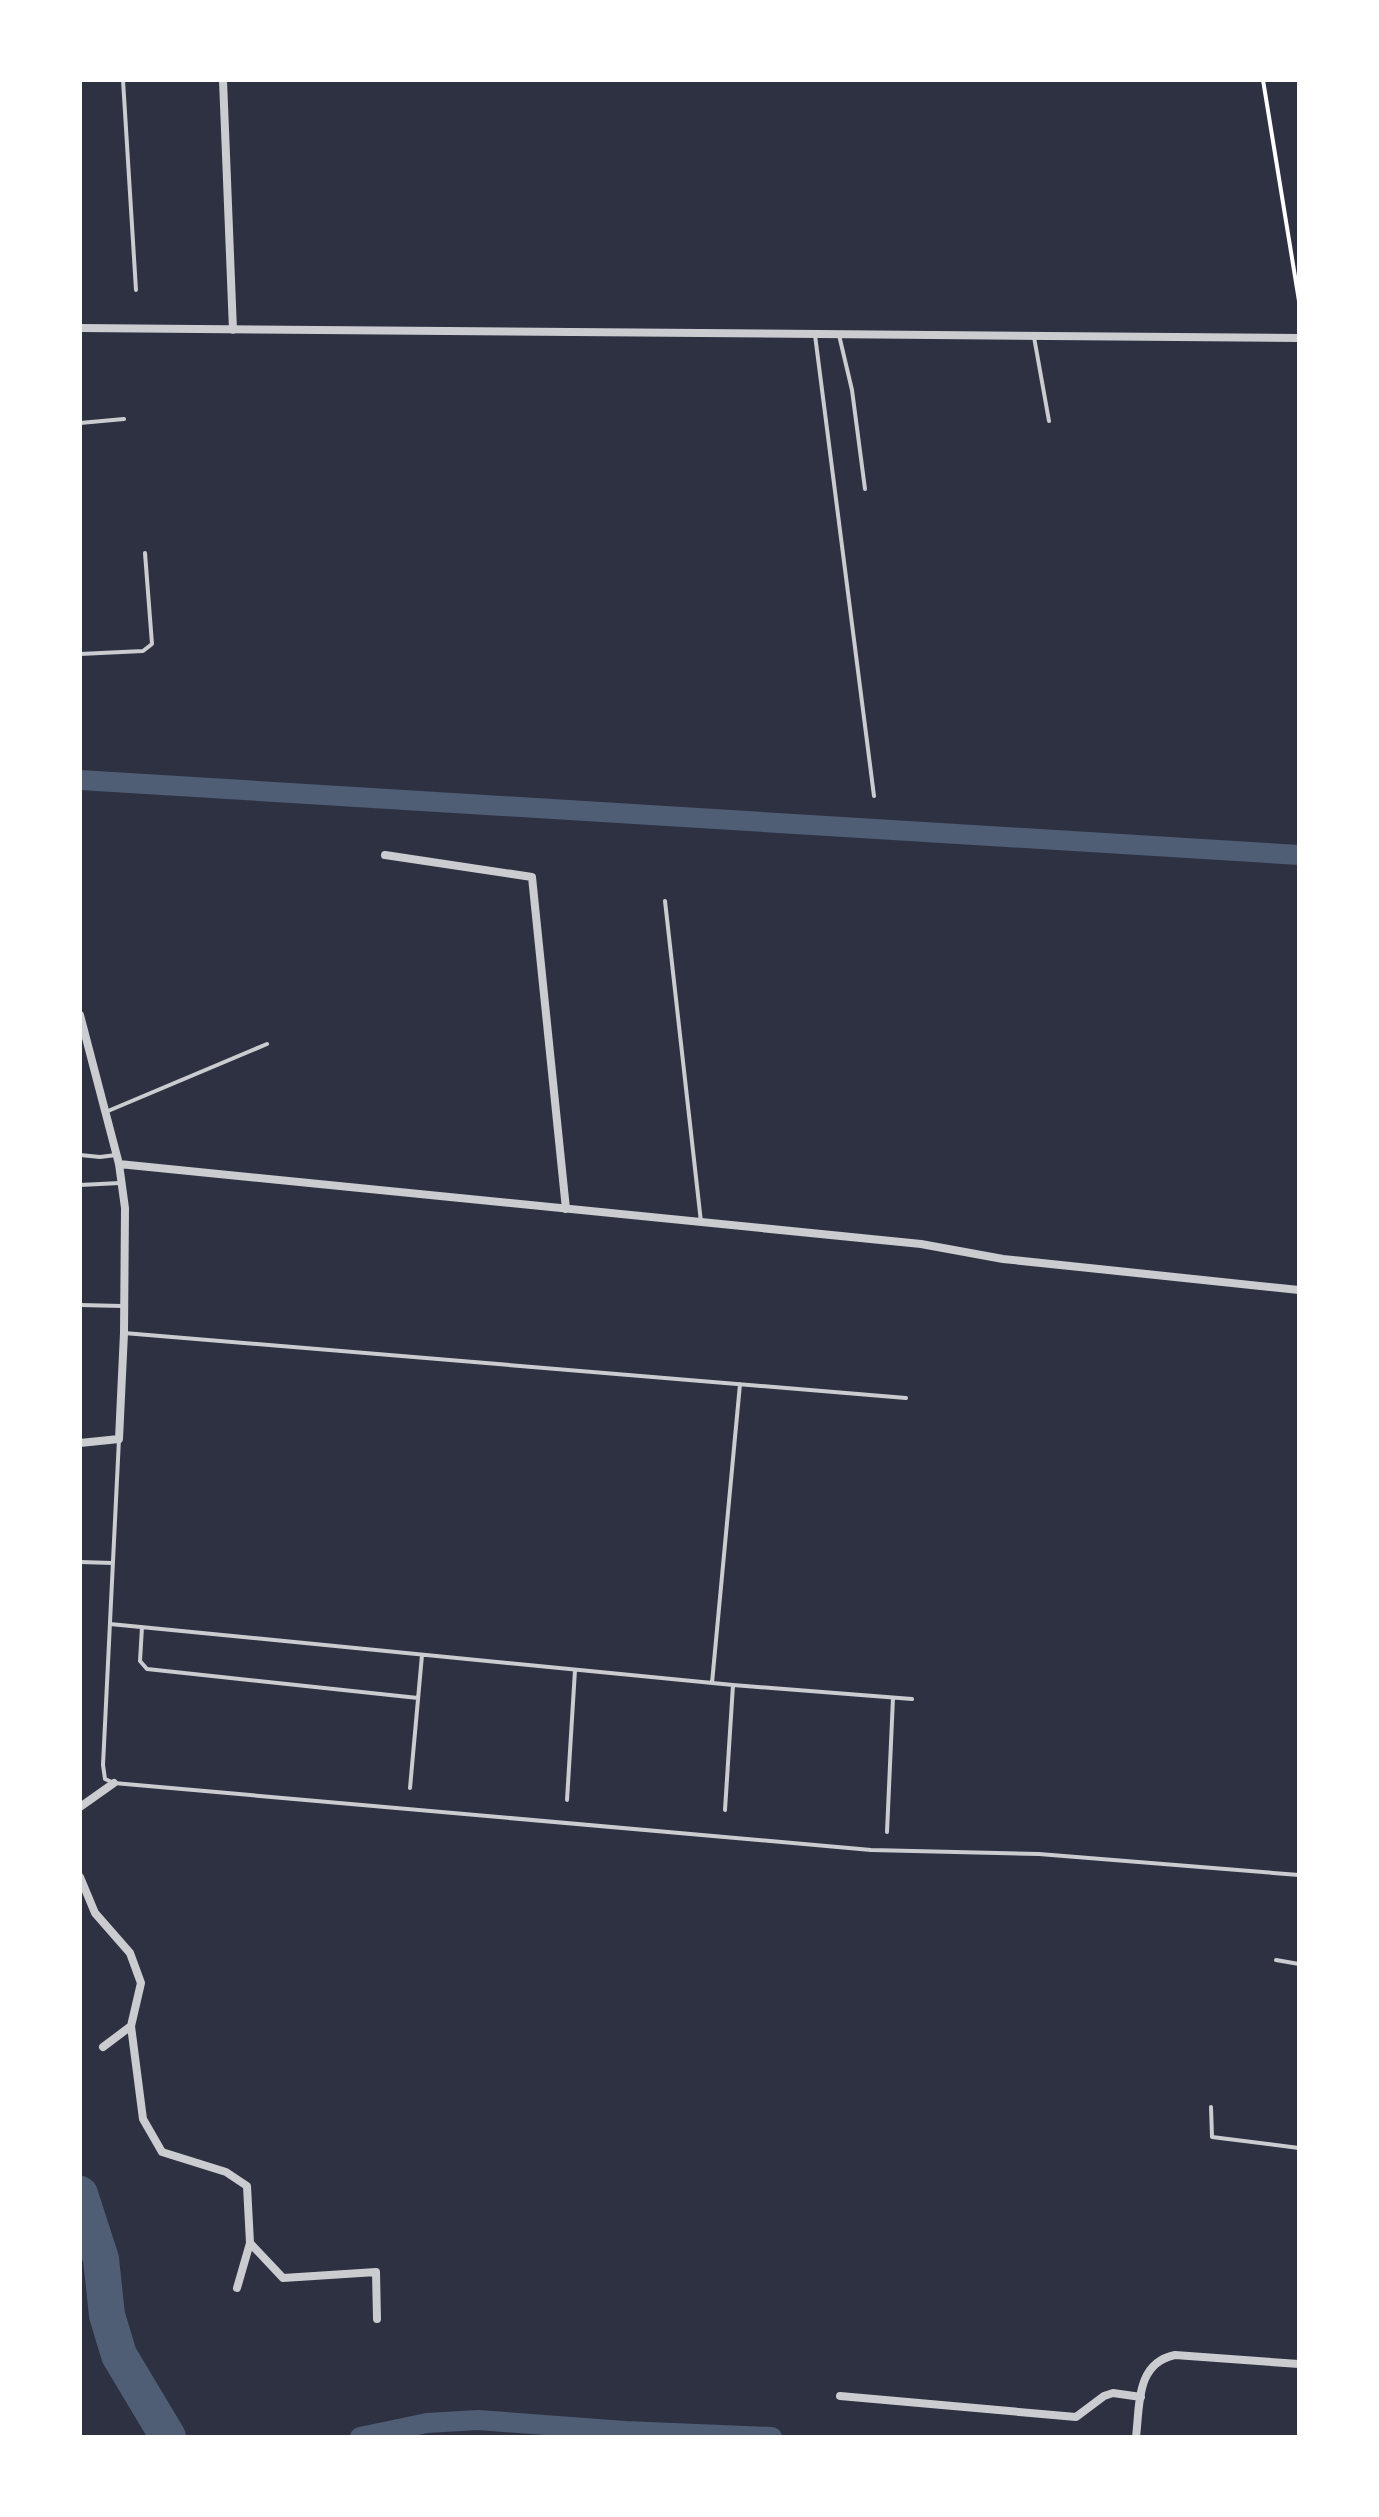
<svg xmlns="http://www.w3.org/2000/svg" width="1379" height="2517" font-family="'Roboto Condensed',sans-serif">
	<rect width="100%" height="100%" fill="#2d3142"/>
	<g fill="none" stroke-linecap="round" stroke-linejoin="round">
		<path stroke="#4f5d75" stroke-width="20" d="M80,780L1299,855
			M360,2437L427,2423L478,2420L625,2431L772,2437"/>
		<path stroke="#4f5d75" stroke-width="36" d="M80,2194L101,2259L107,2315L119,2355L168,2437"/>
		<path stroke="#fff" stroke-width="4" d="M1263,80L1299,301"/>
		<path stroke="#caccd0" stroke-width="4" d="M123,80L136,290
			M815,335L874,796
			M839,335L852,390L865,489
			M1034,337L1049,421
			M80,423L124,419
			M80,654L143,651L152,644L145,553
			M665,901L701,1222
			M108,1111L267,1044
			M80,1155L100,1157L116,1155
			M80,1185L120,1183
			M80,1305L122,1306
			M124,1333L906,1398
			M119,1439L103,1765L105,1779L114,1783L871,1850L1039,1854L1299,1875
			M80,1562L113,1563
			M110,1624L733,1685L912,1699
			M142,1627L140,1661L147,1669L418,1698
			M712,1683L740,1384
			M410,1788L422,1655
			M567,1800L575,1670
			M725,1810L733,1685
			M887,1832L893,1698
			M1276,1960L1299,1964
			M1211,2107L1212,2137L1299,2148"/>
		<path stroke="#caccd0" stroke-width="8" d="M223,80L233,330
			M80,328L1299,338
			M385,855L532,877L566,1209
			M80,1015L119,1164L125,1208L124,1333L119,1439L80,1443
			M119,1164L921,1244L1003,1259L1299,1290
			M80,1807L114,1783
			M80,1877L95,1913L130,1953L141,1983L131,2026L103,2047
			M131,2026L143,2119L162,2152L226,2172L247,2186L250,2243L237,2288
			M250,2243L283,2278L376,2272L377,2319
			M840,2396L1076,2417L1104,2396L1113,2393L1141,2397
			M1136,2437C1140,2404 1136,2363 1175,2355L1299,2364"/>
	</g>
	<rect width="1379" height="2517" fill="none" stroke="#ffffff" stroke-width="164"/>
</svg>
